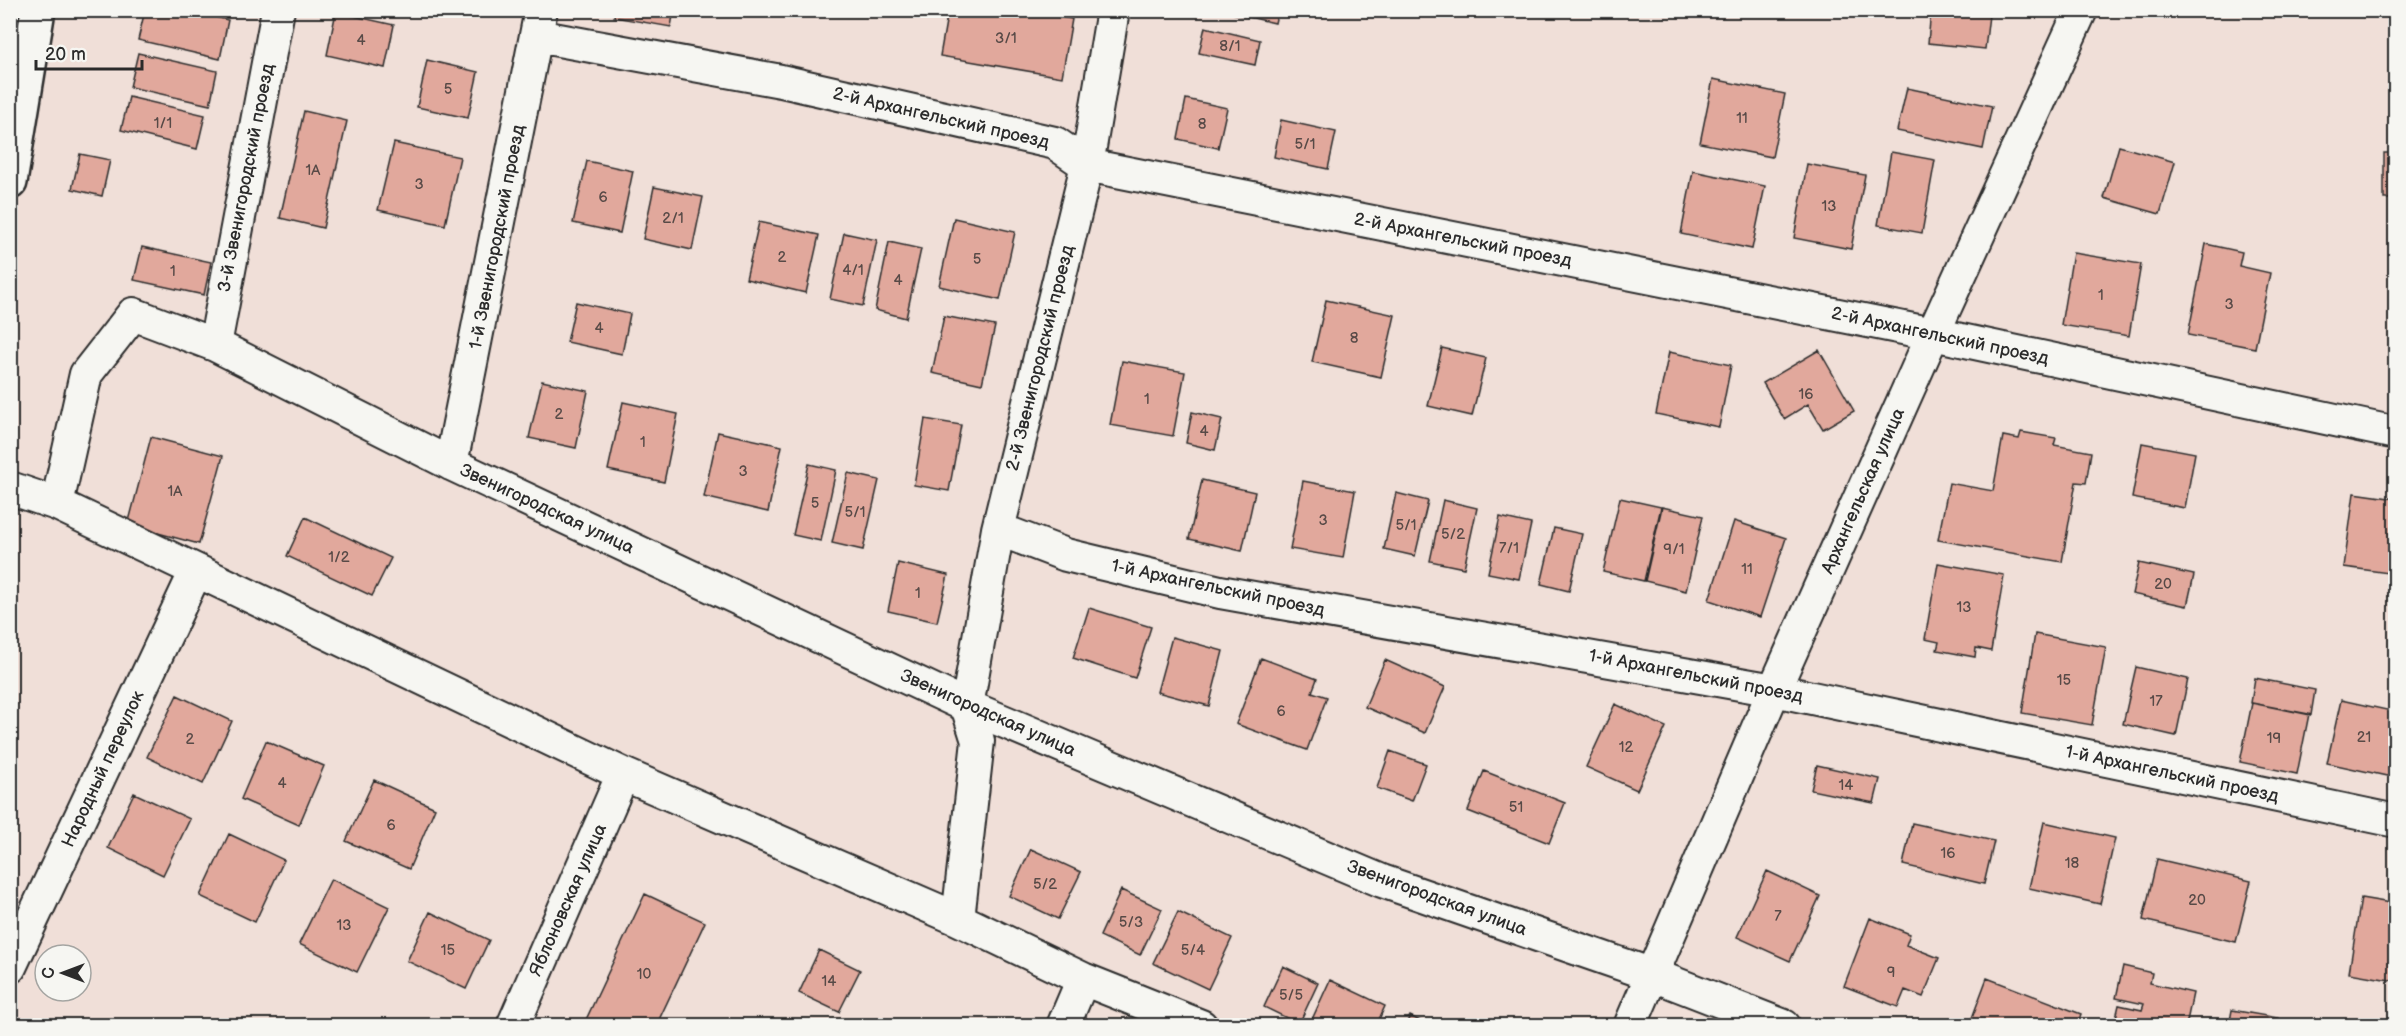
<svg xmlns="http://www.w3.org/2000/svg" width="2406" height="1036" font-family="'Balsamiq Sans',sans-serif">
	<rect width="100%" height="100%" fill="#f0dfd8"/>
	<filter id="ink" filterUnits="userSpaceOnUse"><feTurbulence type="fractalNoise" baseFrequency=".0167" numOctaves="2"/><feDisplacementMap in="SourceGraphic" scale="12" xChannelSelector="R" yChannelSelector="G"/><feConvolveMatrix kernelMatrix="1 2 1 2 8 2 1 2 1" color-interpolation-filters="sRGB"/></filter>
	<g filter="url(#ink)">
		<path fill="#e1a89c" stroke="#2b2b2b" stroke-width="1.5" d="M145,10H185L228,20L220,59L138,40Z
			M615,10H674L671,27L614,17Z
			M948,10H1019L1072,19L1062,77L940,56Z
			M1219,10H1278L1275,23Z
			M1931,10L1989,15L1985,49L1928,43Z
			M336,12L394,25L385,68L327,55Z
			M1205,27L1260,40L1255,65L1199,53Z
			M138,53L217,71L210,105L130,87Z
			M427,60L478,72L468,118L417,107Z
			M1713,79L1785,94L1772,157L1700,143Z
			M1907,88L1992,106L1983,149L1897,131Z
			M129,97L205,115L197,149L121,130Z
			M1186,99L1227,108L1218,148L1178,139Z
			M304,111L347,121L323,228L280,218Z
			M1281,120L1336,132L1328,169L1274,157Z
			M394,143L460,157L445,225L378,210Z
			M2119,146L2175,162L2160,214L2104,198Z
			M1891,152L1935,160L1922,233L1878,225Z
			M2384,153H2396V199H2384Z
			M80,154L110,160L102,196L72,189Z
			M587,161L633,171L620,233L573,223Z
			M1807,164L1865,175L1851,249L1794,238Z
			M1693,171L1765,186L1752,249L1681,234Z
			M654,187L703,197L692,250L643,239Z
			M954,218L1015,232L1000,300L939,286Z
			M759,222L819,235L806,293L746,279Z
			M844,233L877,240L863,306L830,299Z
			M889,242L921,249L906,318L875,310Z
			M2206,244L2242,252L2239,266L2270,273L2255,348L2188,335Z
			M142,247L211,262L204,295L134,280Z
			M2073,253L2141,264L2129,336L2061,325Z
			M1326,300L1395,315L1381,377L1312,362Z
			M576,302L630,314L622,354L567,342Z
			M944,316L995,326L982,384L932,373Z
			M1442,348L1486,358L1472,416L1428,406Z
			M1819,350L1854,411L1823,429L1808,404L1784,419L1763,383Z
			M1669,352L1731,365L1719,427L1656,414Z
			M1122,361L1185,372L1173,436L1110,425Z
			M542,381L588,391L576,448L529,438Z
			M623,402L678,414L664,482L608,470Z
			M1192,412L1222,419L1215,450L1186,443Z
			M925,419L961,425L949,491L914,485Z
			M718,432L782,446L768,512L704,497Z
			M2021,432L2056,438L2054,445L2091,452L2086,483L2076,482L2062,562L1938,540L1949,483L1993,491L2003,436L2019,439Z
			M151,437L223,456L199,544L128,525Z
			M2142,443L2195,453L2185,508L2132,498Z
			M809,464L836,470L821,541L793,535Z
			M848,473L879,480L863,550L832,543Z
			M1202,480L1255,492L1242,551L1189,539Z
			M1303,481L1355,491L1343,558L1290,549Z
			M1396,493L1428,501L1415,556L1384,549Z
			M2354,493L2396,499V574L2344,567Z
			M1620,498L1661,507L1644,581L1603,572Z
			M1443,500L1477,508L1464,568L1430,561Z
			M1662,507L1703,516L1686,591L1645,581Z
			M305,517L391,558L372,596L287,556Z
			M1500,517L1531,524L1519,579L1488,573Z
			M1734,521L1786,538L1760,617L1709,600Z
			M1554,528L1582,534L1569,591L1541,584Z
			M898,563L948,575L937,622L888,611Z
			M1938,563L2004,575L1991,651L1976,648L1975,657L1937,650L1939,642L1925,639Z
			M2139,563L2194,575L2187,606L2132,594Z
			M1089,608L1151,627L1135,678L1073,658Z
			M2035,634L2106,647L2092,725L2022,713Z
			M1172,637L1223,651L1209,706L1157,692Z
			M1261,658L1317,679L1312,692L1327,697L1307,750L1236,724Z
			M1385,660L1445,687L1425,733L1365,707Z
			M2136,667L2188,679L2176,736L2123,724Z
			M2255,678L2315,690L2311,715L2251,703Z
			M177,695L232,721L203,784L147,757Z
			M2341,700L2396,712V778L2327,763Z
			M2252,703L2309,714L2297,774L2240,762Z
			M1615,704L1666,727L1637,790L1586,767Z
			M266,741L324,766L299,825L241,799Z
			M1390,751L1426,764L1412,801L1377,788Z
			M1817,765L1880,779L1874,803L1811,790Z
			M1484,771L1565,803L1549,843L1468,811Z
			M374,780L435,808L409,869L346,841Z
			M134,793L190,819L163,875L108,848Z
			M2044,822L2115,838L2100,904L2029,888Z
			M1912,823L1994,841L1984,884L1903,865Z
			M229,834L284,860L255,922L200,896Z
			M1031,849L1081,872L1058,919L1009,896Z
			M2157,859L2251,881L2236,942L2143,920Z
			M1767,871L1820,896L1790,961L1737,937Z
			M331,879L389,907L357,972L299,944Z
			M1121,890L1162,909L1140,955L1100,936Z
			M645,894L705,922L656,1026H583Z
			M2361,898L2396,904V981L2349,973Z
			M430,912L489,940L466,989L407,961Z
			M1178,912L1232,938L1208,989L1153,963Z
			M1870,918L1910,934L1906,945L1939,958L1923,997L1905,990L1898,1007L1844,986Z
			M819,950L860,970L839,1012L799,993Z
			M1283,966L1318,983L1299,1024L1264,1007Z
			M2123,966L2152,973L2150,983L2193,993L2186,1026H2114L2119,1005L2142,1010L2144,1004L2116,998Z
			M1987,978L2081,1014L2077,1026H1969Z
			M1330,980L1385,1006L1376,1026H1309Z
			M2232,1010L2278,1018L2277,1026H2229Z
			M1410,1016L1430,1026H1405Z"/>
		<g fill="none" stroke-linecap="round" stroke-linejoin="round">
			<g stroke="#2b2b2b" stroke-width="36">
				<path id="minor" d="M537,36L781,81L1055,143L1087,165L1933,334L2396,433
					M215,345L278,10
					M451,464L541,10
					M10,488L57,504L623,774L958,919L1083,979L1201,1026
					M57,504L86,374L133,314L215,345L451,464L967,706L1382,881L1653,975L1784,1026
					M998,529L1066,555L1220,592L1774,690L2396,821
					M958,919L978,741L967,706L998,529L1087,165L1113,10
					M10,967L196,571
					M513,1026L623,774
					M1063,1026L1083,979
					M1630,1026L1774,690L1933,334L2081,10"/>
			</g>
			<g stroke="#2b2b2b" stroke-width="38">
				<path id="tertiary" d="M10,182L38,10"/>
			</g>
			<use href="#minor" stroke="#f6f6f2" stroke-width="32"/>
			<use href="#tertiary" stroke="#f6f6f2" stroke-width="33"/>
		</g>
	</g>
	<g text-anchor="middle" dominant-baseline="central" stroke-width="5" stroke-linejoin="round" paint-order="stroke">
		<g font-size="15" fill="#584a47">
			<text x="1006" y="38">3/1</text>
			<text x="361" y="40">4</text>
			<text x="1230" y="46">8/1</text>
			<text x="448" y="89">5</text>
			<text x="1742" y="118">11</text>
			<text x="163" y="123">1/1</text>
			<text x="1202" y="124">8</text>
			<text x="1305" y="144">5/1</text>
			<text x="313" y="170">1А</text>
			<text x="419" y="184">3</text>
			<text x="603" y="197">6</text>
			<text x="1829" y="206">13</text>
			<text x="673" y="218">2/1</text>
			<text x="782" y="257">2</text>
			<text x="977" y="259">5</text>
			<text x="853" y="270">4/1</text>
			<text x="173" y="271">1</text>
			<text x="898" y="280">4</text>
			<text x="2101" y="295">1</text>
			<text x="2229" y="304">3</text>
			<text x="599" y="328">4</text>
			<text x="1354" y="338">8</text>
			<text x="1806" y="394">16</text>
			<text x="1147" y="399">1</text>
			<text x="559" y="414">2</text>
			<text x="1204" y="431">4</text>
			<text x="643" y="442">1</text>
			<text x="743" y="471">3</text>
			<text x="175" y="491">1А</text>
			<text x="815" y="503">5</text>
			<text x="855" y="512">5/1</text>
			<text x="1323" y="520">3</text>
			<text x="1406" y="525">5/1</text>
			<text x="1453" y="534">5/2</text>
			<text x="1509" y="548">7/1</text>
			<text x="1674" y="549">9/1</text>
			<text x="339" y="557">1/2</text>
			<text x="1747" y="569">11</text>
			<text x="2163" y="584">20</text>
			<text x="918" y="593">1</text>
			<text x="1964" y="607">13</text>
			<text x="2064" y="680">15</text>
			<text x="2156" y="701">17</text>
			<text x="1281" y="711">6</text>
			<text x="2364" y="737">21</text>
			<text x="2274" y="738">19</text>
			<text x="190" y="739">2</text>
			<text x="1626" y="747">12</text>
			<text x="282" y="783">4</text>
			<text x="1846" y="785">14</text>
			<text x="1516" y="807">51</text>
			<text x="391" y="825">6</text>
			<text x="1948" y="853">16</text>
			<text x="2072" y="863">18</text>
			<text x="1045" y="884">5/2</text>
			<text x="2197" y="900">20</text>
			<text x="1778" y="916">7</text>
			<text x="1131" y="922">5/3</text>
			<text x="344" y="925">13</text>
			<text x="448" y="950">15</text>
			<text x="1193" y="950">5/4</text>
			<text x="1891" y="972">9</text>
			<text x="644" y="974">10</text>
			<text x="829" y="981">14</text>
			<text x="1291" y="995">5/5</text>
		</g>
		<g font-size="18" fill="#2b2b2b" stroke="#f6f6f2">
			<text transform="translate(941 118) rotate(13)">2-й Архангельский проезд</text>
			<text transform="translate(246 178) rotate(-79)">3-й Звенигородский проезд</text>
			<text transform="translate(497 237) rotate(-79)">1-й Звенигородский проезд</text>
			<text transform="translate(1463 240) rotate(11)">2-й Архангельский проезд</text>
			<text transform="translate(1940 336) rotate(12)">2-й Архангельский проезд</text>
			<text transform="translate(1040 358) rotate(-76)">2-й Звенигородский проезд</text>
			<text transform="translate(1863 491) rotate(-66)">Архангельская улица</text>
			<text transform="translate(547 509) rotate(25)">Звенигородская улица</text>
			<text transform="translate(1218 588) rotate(12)">1-й Архангельский проезд</text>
			<text transform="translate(1696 676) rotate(11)">1-й Архангельский проезд</text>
			<text transform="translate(988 713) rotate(24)">Звенигородская улица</text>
			<text transform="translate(103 769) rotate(-65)">Народный переулок</text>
			<text transform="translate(2172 774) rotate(12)">1-й Архангельский проезд</text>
			<text transform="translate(1437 898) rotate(20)">Звенигородская улица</text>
			<text transform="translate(568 900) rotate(-66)">Яблоновская улица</text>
		</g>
	</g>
	<rect width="2406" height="1036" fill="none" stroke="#f6f6f2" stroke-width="36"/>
	<rect x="18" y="18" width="2370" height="1000" fill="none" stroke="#2b2b2b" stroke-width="2" filter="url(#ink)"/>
	<g transform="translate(63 973) rotate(270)"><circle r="28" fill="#f6f6f2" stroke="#a5a5a2" stroke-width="1.5"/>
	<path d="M0-4.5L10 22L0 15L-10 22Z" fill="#2b2b2b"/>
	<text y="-9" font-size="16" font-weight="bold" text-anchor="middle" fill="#2b2b2b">С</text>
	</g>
	<path d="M36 60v9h106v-9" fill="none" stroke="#2b2b2b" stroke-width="3"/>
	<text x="45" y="60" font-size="18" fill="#2b2b2b" stroke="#f6f6f2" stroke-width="4.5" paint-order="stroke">20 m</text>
</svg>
